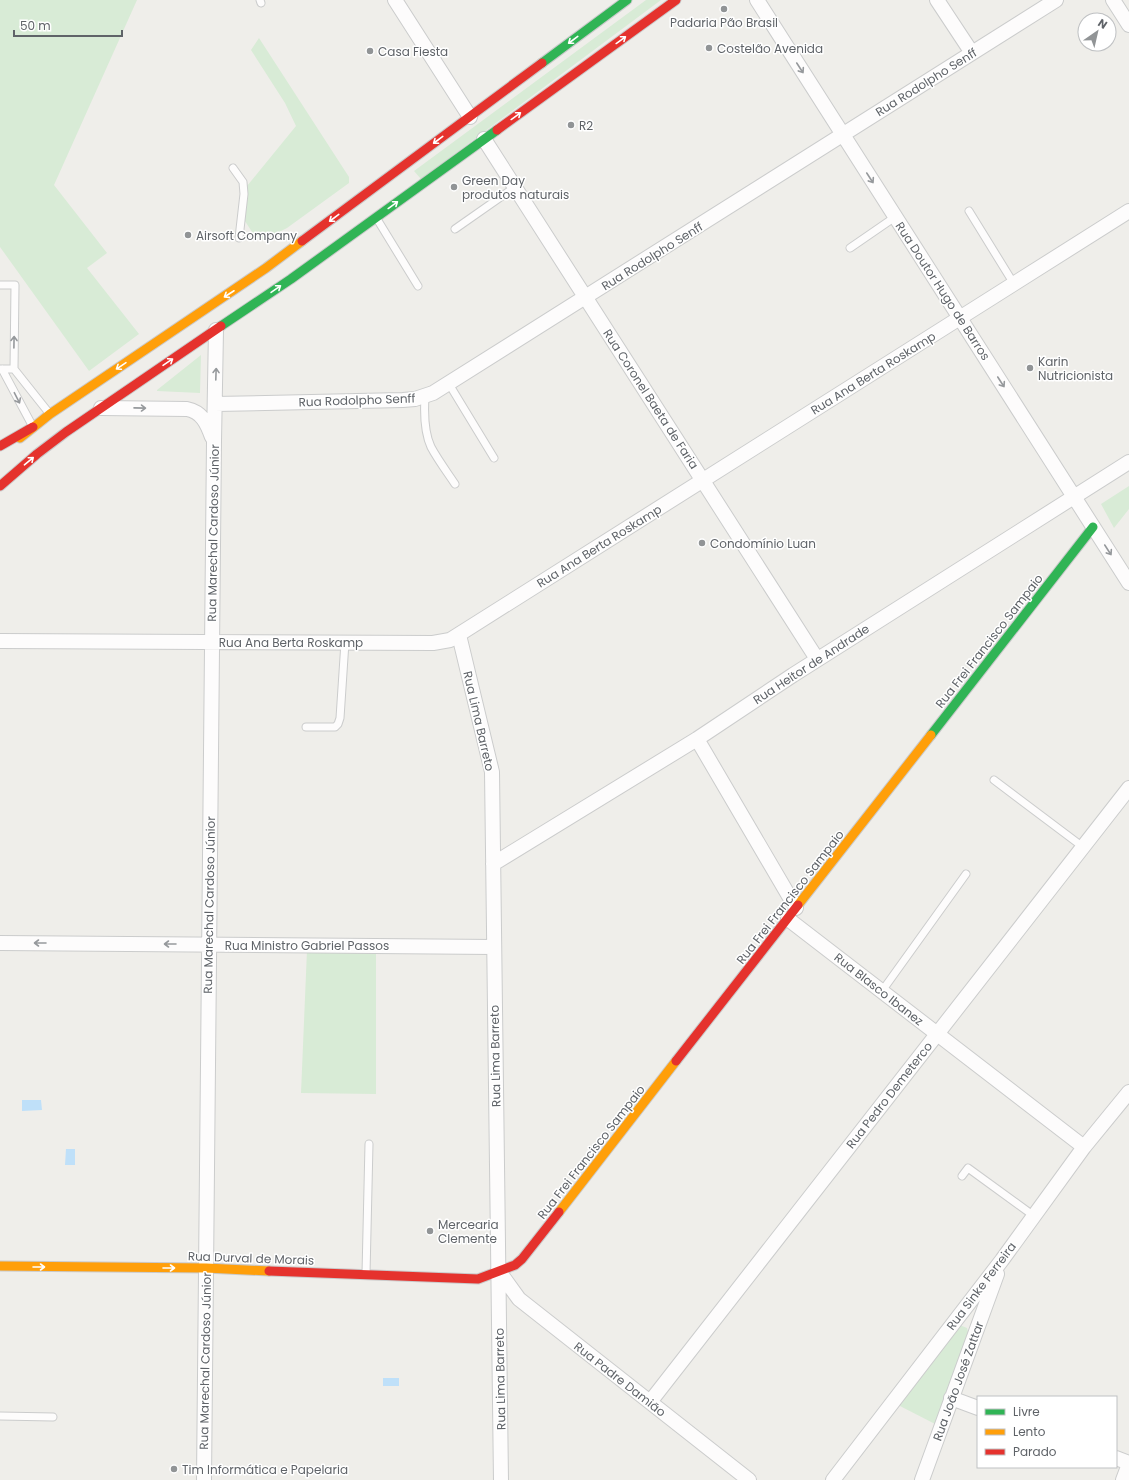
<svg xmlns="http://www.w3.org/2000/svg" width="1129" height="1480" font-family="Poppins,sans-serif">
	<rect width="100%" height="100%" fill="#efeeea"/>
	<path fill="#d8ebd6" d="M0,0H137L54,185L107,253L87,268L139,334L89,371L0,247Z
		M646,0H661L421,179L414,171Z
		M259,38L349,177V183L287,228L263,240L254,235L243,218L247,186L296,126L285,103L251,50Z
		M201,355L200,393L157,391V390Z
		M1129,486V509L1114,528L1101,504Z
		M307,950L376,952V1094L301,1093Z
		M957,1324L967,1328L968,1332L953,1380L937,1425L898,1405Z"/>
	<path fill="#bfe0f9" d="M22,1100H41L42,1110L22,1111Z
		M66,1149H75V1165H65Z
		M383,1378H399V1386H383Z"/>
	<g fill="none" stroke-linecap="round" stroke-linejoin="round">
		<g stroke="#cbcccc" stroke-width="9">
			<path id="lane" d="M260,0L261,3
				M233,168L243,182L244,194L239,238
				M969,211L1014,284
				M377,219L418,286
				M455,229L515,187
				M850,248L895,217
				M0,285H15L14,369H0
				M2,369L32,425
				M14,369L49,413
				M449,384L494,458
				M425,397C424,413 424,432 431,447C438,460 447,472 455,484
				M306,727H335L338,724L340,718L345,642
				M994,780L1083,847
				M882,991L966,874
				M962,1176L968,1168L1034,1216
				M366,1274L369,1144
				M0,1416L53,1417"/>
		</g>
		<g stroke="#cbcccc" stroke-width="16">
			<path id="street" d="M395,0L470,117
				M757,0L1129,583
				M937,0L972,53
				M1113,0L1129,25
				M484,139L817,659
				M215,404L403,400L415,399L433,393L1056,0
				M101,408L187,409C202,412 207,423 212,437
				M459,635L492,772L501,1480
				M0,641L433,643L450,640L1129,211
				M697,739L796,908
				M493,864L697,739L793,675L1129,462
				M788,919L1084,1147
				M0,943L494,947
				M498,1270L519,1299L749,1480
				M951,1398L978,1408
				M650,1402L1129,788
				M1116,1458L1129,1463
				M204,1480L214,441L216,330
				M833,1480L1002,1260L1084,1147L1129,1092
				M922,1480L997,1274
				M1123,1480L1129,1464"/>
		</g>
		<g stroke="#cacacb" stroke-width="11">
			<path id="fast" d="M542,63L627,0
				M221,326L291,279L497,130
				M931,735L1093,527"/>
		</g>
		<g stroke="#cacacb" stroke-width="11">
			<path id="slow" d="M20,438L50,414L266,268L302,241
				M798,905L931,735
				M559,1212L676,1061
				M0,1266L206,1268L269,1271"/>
		</g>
		<g stroke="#cacacb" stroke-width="11">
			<path id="jam" d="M497,130L676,0
				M302,241L542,63
				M0,446L33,427
				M0,486L37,454L66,432L221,326
				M676,1061L798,905
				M269,1271L478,1279L515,1265L522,1259L559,1212"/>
		</g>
		<use href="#lane" stroke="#fdfcfc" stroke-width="7"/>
		<use href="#street" stroke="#fdfcfc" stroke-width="14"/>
		<use href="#fast" stroke="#30b455" stroke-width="9"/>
		<use href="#slow" stroke="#ff9f0a" stroke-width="9"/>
		<use href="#jam" stroke="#e5322d" stroke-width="9"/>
	</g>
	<defs><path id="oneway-shaft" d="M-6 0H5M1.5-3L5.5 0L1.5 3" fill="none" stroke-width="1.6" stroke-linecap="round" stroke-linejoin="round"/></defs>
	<g stroke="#fff">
		<use href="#oneway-shaft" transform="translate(573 40) rotate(143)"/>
		<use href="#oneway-shaft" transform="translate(621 40) rotate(-36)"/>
		<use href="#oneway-shaft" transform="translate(516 116) rotate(-36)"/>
		<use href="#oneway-shaft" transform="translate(438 140) rotate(143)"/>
		<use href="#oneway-shaft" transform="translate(393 205) rotate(-36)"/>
		<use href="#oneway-shaft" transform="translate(334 218) rotate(143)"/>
		<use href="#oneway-shaft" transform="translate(276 289) rotate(-35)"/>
		<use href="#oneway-shaft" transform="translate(229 294) rotate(147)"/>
		<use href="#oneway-shaft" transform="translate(168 362) rotate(-34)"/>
		<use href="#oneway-shaft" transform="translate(121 366) rotate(146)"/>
		<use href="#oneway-shaft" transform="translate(29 461) rotate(-40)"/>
		<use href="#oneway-shaft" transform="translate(39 1267)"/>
		<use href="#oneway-shaft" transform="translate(169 1268)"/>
	</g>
	<g stroke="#96999c">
		<use href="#oneway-shaft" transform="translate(800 68) rotate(57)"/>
		<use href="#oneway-shaft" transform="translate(870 178) rotate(57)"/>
		<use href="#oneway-shaft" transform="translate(14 342) rotate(-89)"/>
		<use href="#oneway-shaft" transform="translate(216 374) rotate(-88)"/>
		<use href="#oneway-shaft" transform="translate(1001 382) rotate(57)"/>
		<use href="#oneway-shaft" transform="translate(17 398) rotate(63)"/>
		<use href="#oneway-shaft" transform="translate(140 408) rotate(1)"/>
		<use href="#oneway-shaft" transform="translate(1108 550) rotate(57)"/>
		<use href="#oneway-shaft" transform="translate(40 943) rotate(-180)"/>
		<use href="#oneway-shaft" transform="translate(170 944) rotate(-180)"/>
	</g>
	<g fill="#919496" stroke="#fff" stroke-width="1.5">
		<circle cx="724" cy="9" r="4"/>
		<circle cx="709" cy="48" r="4"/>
		<circle cx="370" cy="51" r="4"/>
		<circle cx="571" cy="125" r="4"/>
		<circle cx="454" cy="187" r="4"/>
		<circle cx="188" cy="235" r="4"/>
		<circle cx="1030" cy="368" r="4"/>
		<circle cx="702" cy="543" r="4"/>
		<circle cx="430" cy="1231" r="4"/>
		<circle cx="174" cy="1469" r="4"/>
	</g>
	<g text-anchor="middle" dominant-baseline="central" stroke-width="3" stroke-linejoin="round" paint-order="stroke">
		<g font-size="12" fill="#5f6368" stroke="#fff" text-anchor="start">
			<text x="724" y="22" text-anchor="middle">Padaria Pão Brasil</text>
			<text x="717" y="48">Costelão Avenida</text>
			<text x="378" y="51">Casa Fiesta</text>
			<text x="579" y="125">R2</text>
			<text x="462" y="180">Green Day<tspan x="462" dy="14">produtos naturais</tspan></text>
			<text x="196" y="235">Airsoft Company</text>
			<text x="1038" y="361">Karin<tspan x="1038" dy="14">Nutricionista</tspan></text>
			<text x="710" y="543">Condomínio Luan</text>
			<text x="438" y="1224">Mercearia<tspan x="438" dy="14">Clemente</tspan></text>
			<text x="182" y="1469">Tim Informática e Papelaria</text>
		</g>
		<g font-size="12" fill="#5f6368" stroke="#fff">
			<text transform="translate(926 82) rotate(-32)">Rua Rodolpho Senff</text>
			<text transform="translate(652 256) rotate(-32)">Rua Rodolpho Senff</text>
			<text transform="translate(943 291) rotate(57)">Rua Doutor Hugo de Barros</text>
			<text transform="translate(873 373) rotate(-32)">Rua Ana Berta Roskamp</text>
			<text transform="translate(651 399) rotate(57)">Rua Coronel Baeta de Faria</text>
			<text transform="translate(357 400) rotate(-2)">Rua Rodolpho Senff</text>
			<text transform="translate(213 533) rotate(-89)">Rua Marechal Cardoso Júnior</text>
			<text transform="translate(599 546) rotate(-32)">Rua Ana Berta Roskamp</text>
			<text transform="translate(989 641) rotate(-52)">Rua Frei Francisco Sampaio</text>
			<text x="291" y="642">Rua Ana Berta Roskamp</text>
			<text transform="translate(811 664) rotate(-33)">Rua Heitor de Andrade</text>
			<text transform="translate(479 721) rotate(77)">Rua Lima Barreto</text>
			<text transform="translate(790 897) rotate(-52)">Rua Frei Francisco Sampaio</text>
			<text transform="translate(209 905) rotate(-89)">Rua Marechal Cardoso Júnior</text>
			<text x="307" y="945">Rua Ministro Gabriel Passos</text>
			<text transform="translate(879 989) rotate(38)">Rua Blasco Ibanez</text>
			<text transform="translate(495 1056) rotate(-91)">Rua Lima Barreto</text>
			<text transform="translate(889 1095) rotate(-52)">Rua Pedro Demeterco</text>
			<text transform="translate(591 1152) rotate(-52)">Rua Frei Francisco Sampaio</text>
			<text transform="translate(251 1258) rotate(2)">Rua Durval de Morais</text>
			<text transform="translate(981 1286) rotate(-53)">Rua Sinke Ferreira</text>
			<text transform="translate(205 1361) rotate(-89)">Rua Marechal Cardoso Júnior</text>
			<text transform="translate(500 1379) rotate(-91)">Rua Lima Barreto</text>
			<text transform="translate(620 1379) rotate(38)">Rua Padre Damião</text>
			<text transform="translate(958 1381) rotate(-70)">Rua João José Zattar</text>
		</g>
	</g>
	<rect x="977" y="1396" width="140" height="72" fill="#ffffff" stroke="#bfc1c3"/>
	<rect x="985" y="1409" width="20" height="6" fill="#30b455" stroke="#bfc1c3"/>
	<text x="1013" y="1416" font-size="12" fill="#5f6368">Livre</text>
	<rect x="985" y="1429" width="20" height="6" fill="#ff9f0a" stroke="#bfc1c3"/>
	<text x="1013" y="1436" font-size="12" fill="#5f6368">Lento</text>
	<rect x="985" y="1449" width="20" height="6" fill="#e5322d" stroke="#bfc1c3"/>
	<text x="1013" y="1456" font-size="12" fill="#5f6368">Parado</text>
	<g transform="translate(1097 32) rotate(34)"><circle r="19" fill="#ffffff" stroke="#bfc1c3"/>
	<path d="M0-3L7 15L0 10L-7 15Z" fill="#919496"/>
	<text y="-6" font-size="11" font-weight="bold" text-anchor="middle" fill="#5f6368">N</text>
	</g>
	<path d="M14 30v6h108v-6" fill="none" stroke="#5f6368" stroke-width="2"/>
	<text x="20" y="30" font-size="12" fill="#5f6368" stroke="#ffffff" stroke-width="3" paint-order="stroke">50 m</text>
</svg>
